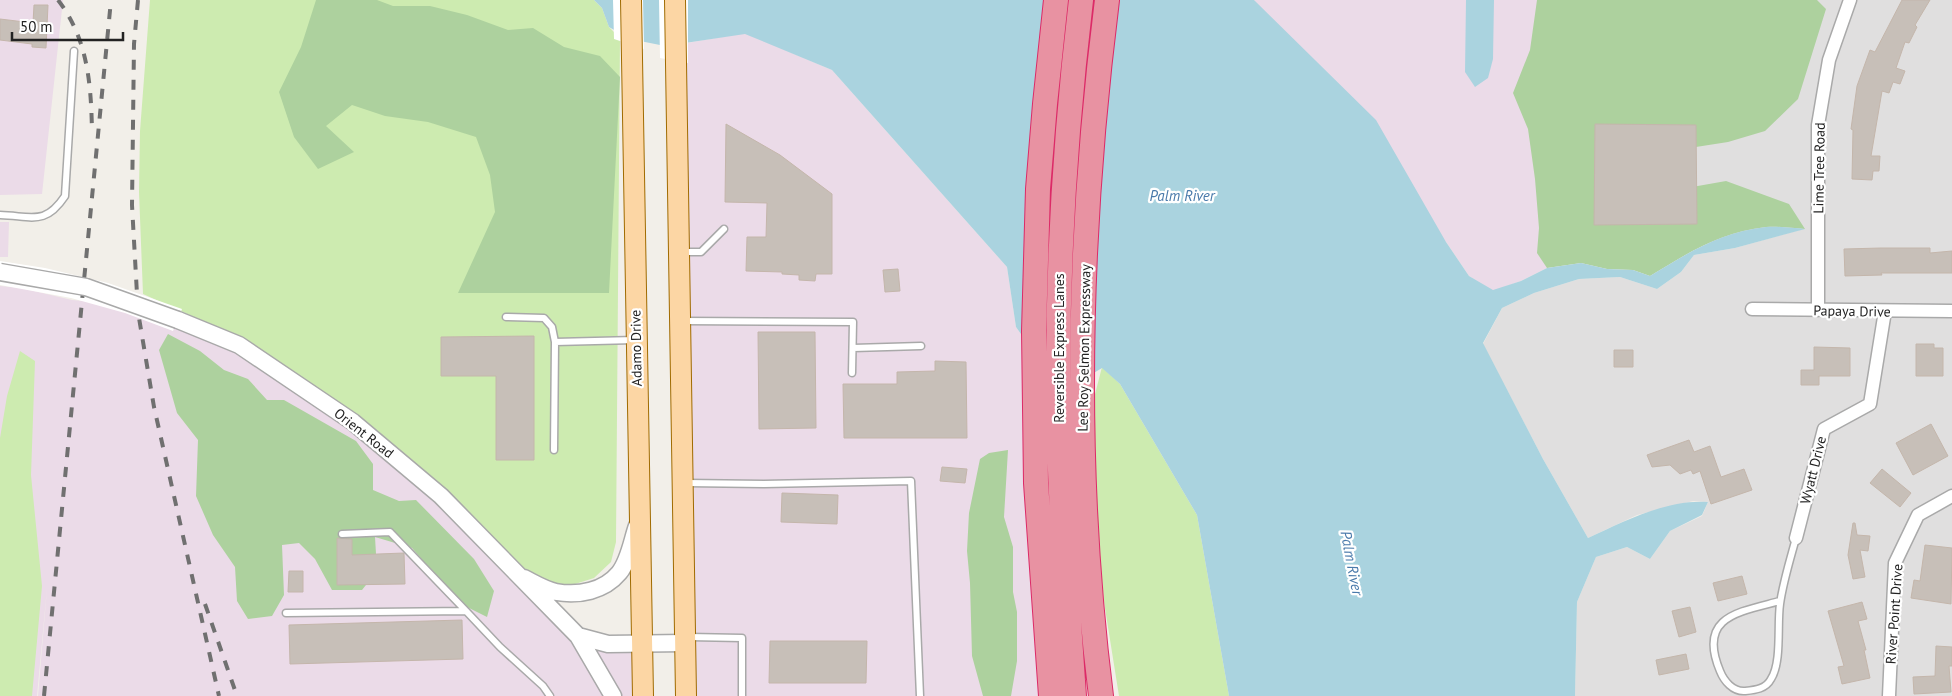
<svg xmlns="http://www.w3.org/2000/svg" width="1952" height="696" font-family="'PT Sans',sans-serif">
	<rect width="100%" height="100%" fill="#f2efe9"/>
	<path fill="#e0dfdf" d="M1584,0H1952V308L1814,307L1952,314V696H1575L1577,602L1596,557L1627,547L1650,559L1670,531L1702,516L1708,502L1693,501L1637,515L1588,538L1543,459L1483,344L1502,308L1534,293L1579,279L1620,277L1657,289L1681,272L1694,255L1735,248L1803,229L1702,244L1650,276Z"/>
	<path fill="#ebdbe8" d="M0,0H63L42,194L0,195Z
		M1254,0H1568L1586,94L1547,268L1521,281L1493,291L1469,276L1446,242Z
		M745,33L832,70L1007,267L1016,327L1031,348L1048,696H685L681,44Z
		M0,222H9L8,257H0Z
		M0,286L21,288L72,300L152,307L233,342L334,413L433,494L584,642L634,649L635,696H38L47,588L37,696H0Z"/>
	<path fill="#cdebb0" d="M150,0H594L602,8L609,27L620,38L616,542L611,562L594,578L572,585L534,581L395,454L223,330L143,294L139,192L140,131Z
		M20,351L35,361L31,475L42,586L32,696H0V438L7,396Z
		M1102,367L1120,384L1197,515L1229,696H1119L1104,602L1093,477V402Z"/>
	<path fill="#add19e" d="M316,0H377L393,6H430L467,15L508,30L533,28L564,47L600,56L620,77L609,293H458L495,212L490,175L476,137L428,122L385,116L352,105L326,126L354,152L318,169L294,137L279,92L301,47Z
		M1537,0H1817L1826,9L1798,99L1765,131L1728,142L1683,149L1664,192L1726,181L1789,204L1805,229C1792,228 1778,226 1766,227C1720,232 1688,253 1650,276L1633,270L1607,269L1581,263L1547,268L1537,253L1539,228L1535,179L1528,129L1513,93L1530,50Z
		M168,334L200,351L224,370L248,379L267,400H284L356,441L373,464V490L399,501L416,500L474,559L494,591L487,617L459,603L412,548L375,537L377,571L362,590H332L315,559L299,543L282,545L284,595L272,616L248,619L237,601L235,567L213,535L196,496L198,440L177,413L159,350Z
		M1008,450L1004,517L1013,547V592L1017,612V661L1011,696H983L972,656L970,583L967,551L969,513L980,459L989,453Z"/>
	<path fill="#aad3df" d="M594,0H1254L1376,120L1446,242L1469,276L1493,290L1521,281L1547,268L1581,263L1607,269L1633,270L1650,276C1688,253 1720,232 1766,227C1778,226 1792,228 1805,229L1735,248L1694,255L1681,272L1657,289L1620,277L1579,279L1534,293L1502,308L1483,343L1543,459L1588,538C1625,521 1667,499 1708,502L1702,515L1670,531L1650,559L1627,547L1596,557L1577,602L1575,696H1229L1197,515L1120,384L1102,368L1072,386L1040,361L1016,327L1007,267L832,70L745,34L665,46L630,39L609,27L602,8Z
		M1466,0H1494L1493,59L1488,78L1475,87L1465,72Z"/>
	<path fill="#fff" d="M613,0H643L644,49L614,39Z
		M659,0H688V63L660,58Z
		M0,261L45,268L108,283L182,309L173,331L125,313L71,298L0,285Z"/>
	<path fill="#c7bfb8" stroke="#c4b6ab" d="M1902,0H1930L1915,25L1917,27L1909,43L1905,42L1896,68L1905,71L1900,84L1893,82L1889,93L1882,91L1871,156H1880L1879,171H1873L1872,180L1852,179L1853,130L1851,129L1857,86L1870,50L1875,52Z
		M34,5H48L46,48L32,47V44L0,40V19L33,23Z
		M726,124L780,155L832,194V274H816L815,281L799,280V275L782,274V272L746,271L747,237H766L767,203L725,202Z
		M1595,124L1696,125L1697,224L1594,225Z
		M1881,248H1930V253L1952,251V273H1881L1882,275L1845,276L1844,249Z
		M898,269L900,291L885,292L883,270Z
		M758,332H815L816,428L759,429Z
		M534,336V460H496V376H441V337Z
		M1916,344H1934V348H1943V376H1916Z
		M1814,347L1850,348V376H1819V385H1801V370H1814Z
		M1614,350H1633V367H1614Z
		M935,361L966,362L967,438H844L843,384H897V372L935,371Z
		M1931,424L1948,456L1913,475L1896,443Z
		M1689,440L1694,452L1710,446L1721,477L1744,469L1752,490L1711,504L1700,471L1693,474L1691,470L1680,474L1670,465L1652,467L1647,455Z
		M942,467L967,469L965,483L940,481Z
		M1882,469L1911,493L1900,507L1870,483Z
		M782,493L838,495L837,524L781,522Z
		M1853,523H1855L1857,535L1870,536L1868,551L1860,550L1865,577L1853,579L1848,555Z
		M337,538L352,539V555L404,553L405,584L337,585Z
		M1925,545L1952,548L1951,604L1911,598L1914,580L1920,581Z
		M289,571H303V592H288Z
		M1742,576L1747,594L1718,601L1713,583Z
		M1862,602L1867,619L1858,621L1866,650H1864L1870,678L1842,684L1838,667L1844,666L1828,611Z
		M1690,607L1696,632L1679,637L1672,611Z
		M462,620L463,659L290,664L289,625Z
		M770,641H867L866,683H769Z
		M1936,646L1952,647V666H1949L1951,692L1914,694L1913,677L1935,676Z
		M1686,654L1689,669L1659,675L1656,660Z"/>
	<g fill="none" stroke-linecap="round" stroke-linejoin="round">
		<g stroke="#a9a9a9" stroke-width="9">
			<path id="service" d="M0,215C32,216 45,226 65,196L74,51
				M683,252H701L724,229
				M506,317L544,318L552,327L555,342
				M682,321L853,322L852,373
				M853,348L921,346
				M554,450L555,342L635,340
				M686,483L764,484L911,481L920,696
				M342,534L390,532L466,611
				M1780,601C1739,612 1697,616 1720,671C1724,681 1733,692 1745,691C1755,690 1766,689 1771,679C1782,662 1777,625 1780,604C1783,582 1790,560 1796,538
				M286,613L466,611L500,647L543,686L550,696
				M689,637L742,638V696"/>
		</g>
		<g stroke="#a9a9a9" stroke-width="15">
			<path id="minor" d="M1752,309L1952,311
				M1818,310V125L1829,60L1850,0
				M1796,538L1824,429L1870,404L1885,311
				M1889,696L1895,563L1918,515L1952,496"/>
		</g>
		<g stroke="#a9a9a9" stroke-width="19">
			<path id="tertiary" d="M178,320L239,345L353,422L441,496L578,636L608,644L685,643
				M524,578C534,583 545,590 556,592C579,596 604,591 619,573C629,561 632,540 637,526
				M578,636L613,696"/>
		</g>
		<g stroke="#a06b00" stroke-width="22">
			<path id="primary" d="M631,0L643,696
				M675,0L686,696"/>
		</g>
		<g stroke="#dc2a67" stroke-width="26">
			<path id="motorway" d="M1051,696L1036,483L1034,331L1038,189L1045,104L1056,0
				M1074,696C1067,590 1058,484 1058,378C1058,252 1066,126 1081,0
				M1101,696C1072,465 1078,230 1107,0"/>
		</g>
		<use href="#service" stroke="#fff" stroke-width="6"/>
		<use href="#minor" stroke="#fff" stroke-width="12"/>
		<use href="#tertiary" stroke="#fff" stroke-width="16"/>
		<use href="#primary" stroke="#fcd6a4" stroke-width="20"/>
		<use href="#motorway" stroke="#e892a2" stroke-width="24"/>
		<path stroke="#707070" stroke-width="4" stroke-dasharray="10 10" stroke-linecap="butt" d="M58,0C88,39 91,84 92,131
			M138,0L134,44L132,205L138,312L154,407L219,696
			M205,604L237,696
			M44,696L111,0"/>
		<g stroke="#a9a9a9" stroke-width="19" stroke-linecap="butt">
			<path id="tertiary-bridge" d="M0,272L86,287L178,320"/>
		</g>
		<use href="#tertiary-bridge" stroke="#fff" stroke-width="16"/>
	</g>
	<g text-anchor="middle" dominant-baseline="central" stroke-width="4.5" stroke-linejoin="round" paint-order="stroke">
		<g font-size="14" fill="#222" stroke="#fff">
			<text transform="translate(1819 168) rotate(-89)">Lime Tree Road</text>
			<text transform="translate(1852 311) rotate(1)">Papaya Drive</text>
			<text transform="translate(636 348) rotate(-91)">Adamo Drive</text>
			<text transform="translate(1059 348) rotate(-90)">Reversible Express Lanes</text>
			<text transform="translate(1084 348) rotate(-89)">Lee Roy Selmon Expressway</text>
			<text transform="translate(364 433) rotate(38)">Orient Road</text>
			<text transform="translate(1813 470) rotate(-76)">Wyatt Drive</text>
			<text transform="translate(1894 614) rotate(-86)">River Point Drive</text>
		</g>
		<g font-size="15" font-style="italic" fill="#4a7aab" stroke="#fff">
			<text x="1182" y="195">Palm River</text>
			<text transform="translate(1352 563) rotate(79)">Palm River</text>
		</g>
	</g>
	<path d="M12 32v8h111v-8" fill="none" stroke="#222222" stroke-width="2.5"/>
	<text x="20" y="32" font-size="15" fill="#222222" stroke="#ffffff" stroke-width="4" paint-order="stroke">50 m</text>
</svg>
